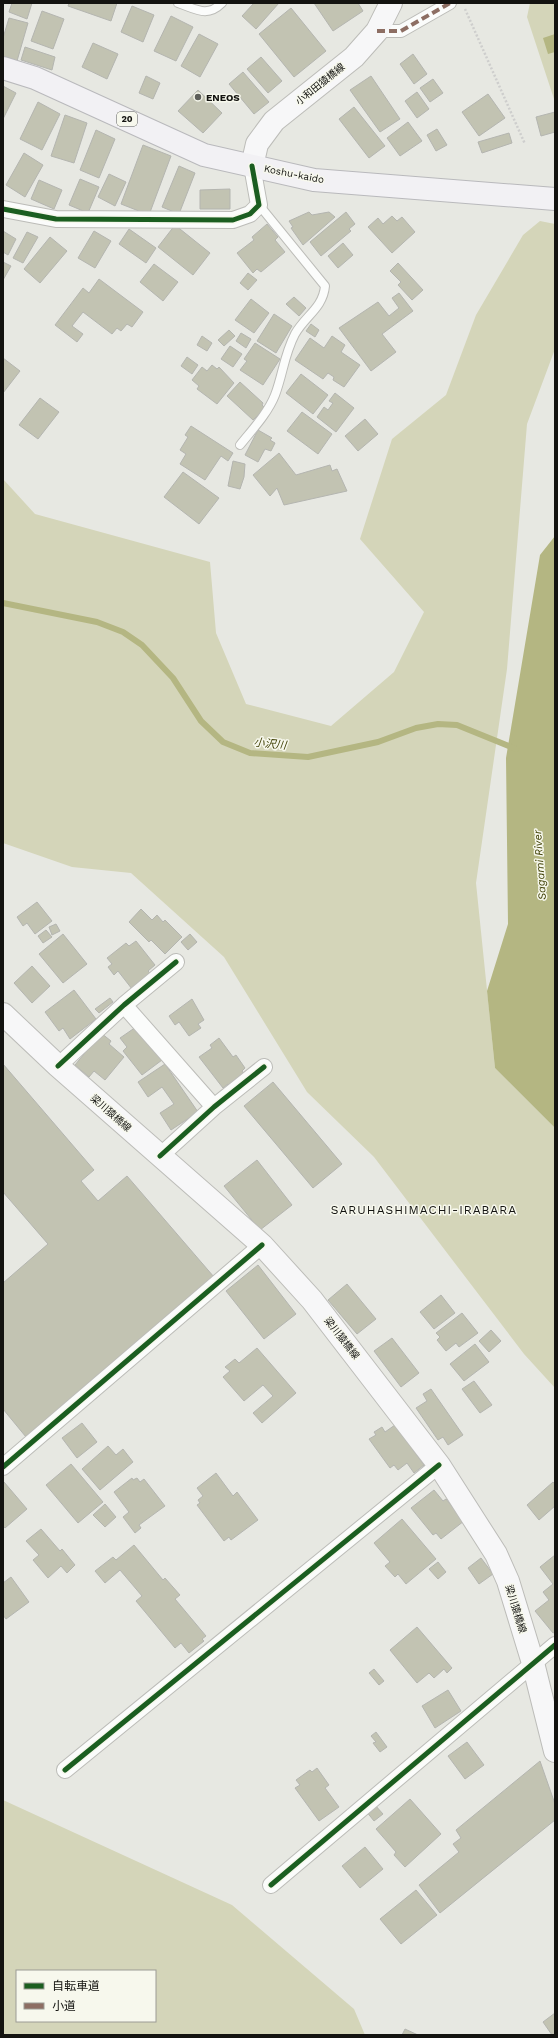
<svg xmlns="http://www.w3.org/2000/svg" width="558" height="2038" font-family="'Work Sans','Noto Sans JP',sans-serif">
	<rect width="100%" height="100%" fill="#e7e8e2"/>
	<path fill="#d4d5b9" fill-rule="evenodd" d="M530,3H555V102L527,17Z
		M540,221L555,224V349L527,424L507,669L476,883L495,1068L555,1128V1388L524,1354L374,1157L307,1092L224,957L131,873L72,867L3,843V479L35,514L210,562L216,633L246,704L331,726L394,672L424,612L360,539L392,439L446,395L476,315L523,235Z
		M3,1800L232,1905L354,2009L365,2035H3ZM17,1971H155V2021H17Z"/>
	<path fill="#b4b682" d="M555,34V52L548,54L543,38Z
		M555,536V1128L495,1068L487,991L508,924L506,758L540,555Z"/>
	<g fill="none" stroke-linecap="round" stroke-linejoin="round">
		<path stroke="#b4b682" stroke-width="6" d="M3,603L97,622L123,632L142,645L173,678L201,721L223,742L250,753L308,757L378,742L416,728L438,724L457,725L516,749"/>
	</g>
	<path fill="#c2c3b2" stroke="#b4b5b0" d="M12,3H32L27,19L9,12Z
		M69,3H117L111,21L68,6Z
		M254,3H279L256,29L242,16Z
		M314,3H358L363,11L333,31Z
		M132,6L154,15L143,42L121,32Z
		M291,8L326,51L294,77L259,34Z
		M42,11L64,19L53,49L31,41Z
		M171,16L193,27L176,61L154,51Z
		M9,18L28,23L17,61L3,58V38Z
		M199,34L218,44L200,77L181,66Z
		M93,43L118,54L107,79L82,67Z
		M25,47L55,57L52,70L21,60Z
		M413,54L427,74L414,84L400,64Z
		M261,57L282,81L268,93L247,69Z
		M243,72L269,102L254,114L229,84Z
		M146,76L160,83L153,99L139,93Z
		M371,76L400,119L380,132L350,90Z
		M433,79L443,93L430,102L420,88Z
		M3,86L16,93L3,119Z
		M198,90L222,113L203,133L178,111Z
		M417,92L429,109L417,118L405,101Z
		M488,94L505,118L479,136L462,112Z
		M38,102L60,114L42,150L20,139Z
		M354,107L385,146L369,158L339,119Z
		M555,112V132L541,136L536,117Z
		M65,115L87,123L74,163L51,156Z
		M408,122L422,141L400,156L387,138Z
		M437,129L447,145L436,151L427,135Z
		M96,130L115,139L99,178L80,170Z
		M509,133L512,143L482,153L478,142Z
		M143,145L171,156L149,215L121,204Z
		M24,153L43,165L25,197L6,185Z
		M179,166L195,173L179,214L162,207Z
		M109,174L126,182L115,206L98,197Z
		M80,179L99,187L88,213L69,205Z
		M39,180L62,190L54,209L31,199Z
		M230,189V209H200V190Z
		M309,212L312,215L329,212L335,217L303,245L291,228L293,227L289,221Z
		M346,212L355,224L349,229L351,231L321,256L310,242Z
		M392,216L397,221L402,217L415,232L392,253L368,227L378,218L383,224Z
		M267,224L278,237L275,240L285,252L261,272L257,269L253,273L237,253L254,240L252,237Z
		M175,225L210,253L193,275L158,247Z
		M129,229L156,248L146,263L119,244Z
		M3,231L16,239L8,255L3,252Z
		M94,231L111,241L95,268L78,258Z
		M27,232L38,237L23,263L13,258Z
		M50,237L67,251L40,283L24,269Z
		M343,243L353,255L338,268L328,256Z
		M3,262L11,266L3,280Z
		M398,263L423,290L412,300L398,285L401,282L390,271Z
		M154,264L178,282L163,301L140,282Z
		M248,273L257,280L248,290L240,283Z
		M99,279L143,312L132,327L127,324L121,331L117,328L112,334L83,312L72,326L83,334L77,342L55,325L83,288L89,293Z
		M399,293L413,311L382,334L396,352L371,371L339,328L378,302L389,316L399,308L392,298Z
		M294,297L306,308L299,316L286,304Z
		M251,299L269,313L254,333L235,320Z
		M274,314L292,326L276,353L257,341Z
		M311,324L319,330L315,337L306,331Z
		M229,330L235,336L224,346L218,340Z
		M241,333L251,339L246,348L236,341Z
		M202,336L212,343L207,351L197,345Z
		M332,336L345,345L341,352L360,365L344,387L333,380L334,377L328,373L323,379L295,360L310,338L324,348Z
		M255,343L280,359L263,385L240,370L247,361L244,359Z
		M230,346L242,354L233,367L221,359Z
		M187,357L198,365L192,374L181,366Z
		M3,358L20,371L3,393Z
		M212,365L217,369L219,367L234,383L217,404L197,389L199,386L192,380L202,367L207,371Z
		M301,374L328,395L313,414L286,393Z
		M240,382L263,403L262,405L265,408L253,420L227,396Z
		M335,393L354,408L336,432L317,417L324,407L328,410L333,403L329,401Z
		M40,398L59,412L38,439L19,425Z
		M302,412L332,434L318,454L287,431Z
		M365,419L378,434L358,451L345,436Z
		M191,426L233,453L228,461L221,456L205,480L180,464L186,454L180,450L188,437L185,435Z
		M258,430L272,438L270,440L275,443L271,451L265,449L258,462L245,455Z
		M279,453L296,475L330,465L332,471L337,469L347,491L284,505L277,488L270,496L253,475Z
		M233,461L245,464L244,477L240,489L228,486Z
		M183,472L219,498L199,524L164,497Z
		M37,902L52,921L35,934L27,923L23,926L17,917Z
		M141,909L152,920L157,915L163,922L165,920L182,937L165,954L151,940L149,942L129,922Z
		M56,924L60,931L52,935L49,927Z
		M46,930L52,937L43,943L38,936Z
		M63,934L87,964L63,983L39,954Z
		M190,934L197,942L188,950L181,942Z
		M136,941L155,965L148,971L151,974L132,989L118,971L114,975L108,967L112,964L107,958L126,943L129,946Z
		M32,966L50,986L32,1003L14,983Z
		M74,990L96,1019L70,1039L63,1028L59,1031L45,1012Z
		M110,998L113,1002L99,1013L95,1009Z
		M192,999L204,1020L198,1024L201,1028L189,1036L179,1022L175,1025L169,1016Z
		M136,1027L162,1060L142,1075L123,1051L127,1047L120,1038Z
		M101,1033L111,1041L109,1044L124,1057L105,1080L94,1071L89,1077L75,1065Z
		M219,1038L233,1057L236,1055L245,1068L242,1071L246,1077L231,1088L228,1084L223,1088L199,1057L212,1048L210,1045Z
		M3,1064L94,1170L81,1181L98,1201L127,1176L214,1277L26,1437L3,1409V1283L48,1244L3,1192Z
		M165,1064L198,1112L171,1130L160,1113L174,1104L162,1087L148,1097L138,1082Z
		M273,1082L342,1164L313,1188L244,1106Z
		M257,1160L292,1205L260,1230L224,1186Z
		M258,1265L296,1314L264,1339L226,1291Z
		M347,1284L376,1319L357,1334L328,1300Z
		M441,1295L455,1313L434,1329L420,1312Z
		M462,1313L478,1333L459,1347L456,1343L446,1351L437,1340L440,1337L436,1333Z
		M491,1330L501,1341L489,1352L479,1341Z
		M392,1338L419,1373L401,1387L374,1351Z
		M475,1344L489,1362L464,1381L450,1364Z
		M257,1348L296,1393L262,1423L253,1413L273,1396L263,1385L244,1401L223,1377L230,1371L225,1367L235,1359L239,1363Z
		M474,1381L492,1405L480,1413L462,1389Z
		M431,1389L463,1435L448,1445L443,1437L438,1440L416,1408L427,1401L423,1394Z
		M82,1423L97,1442L77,1458L62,1438Z
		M395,1425L424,1465L414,1473L407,1463L398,1470L394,1465L390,1468L369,1439L376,1435L374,1432L382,1427L385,1432Z
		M108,1446L116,1455L123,1449L133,1462L100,1490L82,1469Z
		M71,1464L103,1502L78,1523L46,1485Z
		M216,1473L233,1496L237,1492L258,1520L231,1540L229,1537L224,1541L197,1505L200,1503L198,1500L203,1496L197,1488Z
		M132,1478L133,1480L137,1478L140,1482L144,1479L165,1506L139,1525L141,1528L135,1533L123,1517L129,1512L114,1492Z
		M4,1482L27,1509L5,1528L3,1526V1483Z
		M553,1482L555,1484V1506L539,1520L527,1505Z
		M434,1490L443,1501L446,1499L464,1521L441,1539L436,1533L433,1535L411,1508Z
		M105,1504L116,1517L105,1527L93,1515Z
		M402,1519L436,1559L406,1584L398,1574L395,1577L385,1566L390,1562L374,1543Z
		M41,1529L60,1551L62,1549L75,1565L67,1573L61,1566L48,1578L33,1560L39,1555L26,1541Z
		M134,1545L163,1580L165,1578L180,1595L175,1599L206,1636L202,1639L204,1641L189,1653L181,1643L175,1648L136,1601L142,1596L120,1570L105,1583L95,1571L113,1557L116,1560Z
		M555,1555V1632L553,1633L535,1611L549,1600L543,1592L553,1584L540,1567Z
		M481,1558L493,1574L479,1584L468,1568Z
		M438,1562L446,1572L438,1579L429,1569Z
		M11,1577L29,1602L6,1619L3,1615V1583Z
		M417,1627L452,1668L447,1673L444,1669L434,1678L429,1673L417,1683L390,1650Z
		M374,1669L384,1681L379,1685L369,1673Z
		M448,1690L461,1711L435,1728L422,1706Z
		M376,1732L387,1747L380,1752L373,1743L376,1742L371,1736Z
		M467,1742L484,1765L465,1779L448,1756Z
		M540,1761L555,1804V1820L440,1913L419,1885L459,1852L453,1844L461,1838L456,1830Z
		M317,1768L329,1785L325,1788L339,1807L319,1821L295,1788L300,1785L296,1780L310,1770L312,1772Z
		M410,1799L441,1834L405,1867L394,1855L396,1852L376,1829Z
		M375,1805L383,1814L374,1821L366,1811Z
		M365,1847L383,1869L360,1888L342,1866Z
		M416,1890L437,1915L401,1944L380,1919Z
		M555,2013V2035H552L543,2022Z
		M405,2029L418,2035H402Z"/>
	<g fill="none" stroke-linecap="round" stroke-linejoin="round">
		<g stroke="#bcbcb8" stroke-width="10">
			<path id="service" d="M178,3C196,9 207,18 222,3
				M240,445C252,430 268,413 275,395C283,374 284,355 295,334C305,316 323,308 325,286L259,205"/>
		</g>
		<g stroke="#bcbcb8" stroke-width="14">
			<path id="pedestrian" d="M377,31H401L450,3"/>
		</g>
		<g stroke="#bcbcb8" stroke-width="18">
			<path id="minor" d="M3,209L56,219L233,220L250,214L259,205L252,166
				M124,1005L214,1107
				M58,1066L124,1005L176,962
				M160,1156L214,1107L264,1067
				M3,1467L262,1245
				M65,1770L439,1465
				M271,1885L555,1645"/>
		</g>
		<g stroke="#bcbcb8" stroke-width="24">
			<path id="secondary" d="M252,166L257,144L274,121L354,57L377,31L391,3
				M3,1014L58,1066L262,1245L312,1300L439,1465L496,1554L508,1581L533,1663L555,1751"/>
		</g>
		<g stroke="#b9b9bc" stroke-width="24">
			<path id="trunk" d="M3,68L35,78L204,155L314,180L555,199"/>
		</g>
		<path stroke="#cececd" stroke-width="2.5" stroke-dasharray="2 2" stroke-linecap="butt" d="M465,9L525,144"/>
		<use href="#service" stroke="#fbfcfb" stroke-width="8"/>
		<use href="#pedestrian" stroke="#fbfcfb" stroke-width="12"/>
		<use href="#minor" stroke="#fbfcfb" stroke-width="16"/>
		<use href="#secondary" stroke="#f7f7f8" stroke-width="22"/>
		<use href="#trunk" stroke="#f2f1f4" stroke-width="22"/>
		<path stroke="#8d6e63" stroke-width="4" stroke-dasharray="8 4" stroke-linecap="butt" d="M377,31H401L450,3"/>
		<g stroke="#f7f8ed" stroke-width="8">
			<path id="cycleway" d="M3,209L56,219L233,220L250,214L259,205L252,166
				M58,1066L124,1005L176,962
				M160,1156L214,1107L264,1067
				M3,1467L262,1245
				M65,1770L439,1465
				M271,1885L555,1645"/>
		</g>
		<use href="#cycleway" stroke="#1b5e20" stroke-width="5"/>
	</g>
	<circle fill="#5d5e5a" stroke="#f7f8ed" stroke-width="1.5" cx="198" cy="97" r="4"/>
	<g text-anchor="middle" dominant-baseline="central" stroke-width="3" stroke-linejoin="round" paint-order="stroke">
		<rect fill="#f7f8ed" stroke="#575852" stroke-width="1" x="117" y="112" width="20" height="14" rx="3"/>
		<g font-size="9" font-weight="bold" fill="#131310">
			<text x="127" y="119">20</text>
		</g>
		<g font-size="10" fill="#131310" stroke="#f7f8ed">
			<text transform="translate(320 84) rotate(-39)">小和田猿橋線</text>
			<text transform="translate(294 174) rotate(11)">Koshu-kaido</text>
			<text transform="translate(111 1113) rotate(41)">梁川猿橋線</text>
			<text transform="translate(342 1338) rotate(52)">梁川猿橋線</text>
			<text transform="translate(516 1609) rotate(73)">梁川猿橋線</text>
		</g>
		<g font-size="10" font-weight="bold" fill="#131310" stroke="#f7f8ed" text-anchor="start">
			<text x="206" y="97">ENEOS</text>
		</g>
		<g font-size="11" font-style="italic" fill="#404106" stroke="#f7f8ed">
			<text transform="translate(270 744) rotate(6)">小沢川</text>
			<text transform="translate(540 865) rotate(-94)">Sagami River</text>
		</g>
		<g font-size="12" letter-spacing="1" fill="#131310" stroke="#f7f8ed">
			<text x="424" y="1210">SARUHASHIMACHI-IRABARA</text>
		</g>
	</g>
	<rect width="558" height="2038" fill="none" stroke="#131310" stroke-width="8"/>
	<rect x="16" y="1970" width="140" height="52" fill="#f7f8ed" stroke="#9c9c95"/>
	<rect x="24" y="1983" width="20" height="6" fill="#1b5e20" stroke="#9c9c95"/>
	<text x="52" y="1990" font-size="12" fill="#131310">自転車道</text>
	<rect x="24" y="2003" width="20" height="6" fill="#8d6e63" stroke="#9c9c95"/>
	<text x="52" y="2010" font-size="12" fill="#131310">小道</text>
</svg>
